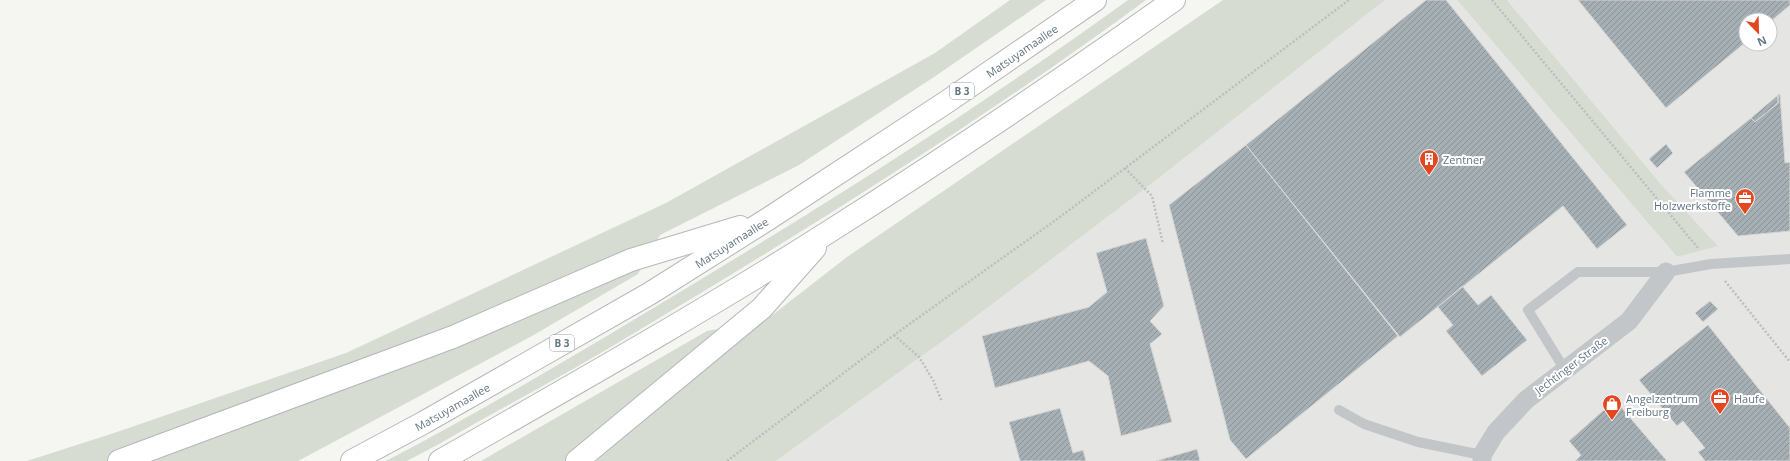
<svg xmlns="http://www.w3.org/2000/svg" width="1790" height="461" font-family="'Open Sans',sans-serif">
	<defs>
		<pattern id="building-hatch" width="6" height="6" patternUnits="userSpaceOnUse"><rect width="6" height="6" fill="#a6afb4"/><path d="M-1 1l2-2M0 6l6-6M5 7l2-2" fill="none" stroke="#8b9398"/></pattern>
	</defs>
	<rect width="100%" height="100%" fill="#f5f5f1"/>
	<path fill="#e5e6e4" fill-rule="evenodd" d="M1385,0H1457L1677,257L1717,245L1660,183L1507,0H1790V461H776L958,330L1159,178ZM1746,20H1770V44H1746Z"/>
	<path fill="#d6dcd2" d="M1010,0H1046L934,77L799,165L660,235L638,274L532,336L298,461H27L117,432L346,353L666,203L935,53Z
		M1128,0H1146C983,120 810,228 636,332C572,371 505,406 439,444L407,461H386C490,407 590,346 690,286C839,196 987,102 1128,0Z
		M1223,0H1385L1159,178L958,330L776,461H481L707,331L766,320L847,257Z
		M1457,0H1507L1660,183L1718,246L1677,257Z"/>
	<path fill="url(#building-hatch)" stroke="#d6d6d3" d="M1426,0H1446L1627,225L1597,249L1563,206L1400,337L1246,145Z
		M1578,0H1790V5L1770,22V20H1746V42L1666,108Z
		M1780,94L1785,163L1790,162V231L1738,236L1684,172L1751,118L1755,122L1778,103V95Z
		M1778,95V103L1755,122L1751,118Z
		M1666,144L1673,153L1657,168L1649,159Z
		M1246,145L1398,336L1246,459L1230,440L1169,205Z
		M1146,238L1164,306L1150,321L1162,334L1150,344L1172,422L1121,436L1108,376L1089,361L995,388L982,336L1089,307L1107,292L1096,253Z
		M1462,286L1478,305L1491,295L1527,340L1482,376L1446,331L1453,325L1438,307Z
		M1710,301L1718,309L1703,322L1695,313Z
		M1708,325L1790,428V461H1705L1698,452L1705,448L1683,421L1677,426L1639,380Z
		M1615,400L1667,461H1575L1581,455L1569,441Z
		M1060,408L1073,453L1083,450L1086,461H1020L1009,422Z
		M1197,449L1200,461H1156Z"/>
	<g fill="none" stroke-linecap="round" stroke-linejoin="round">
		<g stroke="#b5b8bb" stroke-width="24">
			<g id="trunk">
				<path d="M119,461L453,337L631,260L740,227"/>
				<path id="s1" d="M352,461L423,423L649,294L768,219L945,103L1095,0"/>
				<path d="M440,461C571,386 703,312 830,231C947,157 1061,80 1174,0"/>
				<path d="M577,461L762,308L815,248"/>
			</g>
		</g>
		<path stroke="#bcbec0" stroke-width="2.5" stroke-dasharray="2 2" stroke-linecap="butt" d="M1492,0L1698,248
			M1125,168L1152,196L1163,244
			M1725,281L1790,362
			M894,335L919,357L933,380L942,402
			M727,461L894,335L1060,217L1349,0"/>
		<path stroke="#c2c6c9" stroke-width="10" d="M1565,370L1528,310L1578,272H1666L1711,264L1790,259
			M1339,410L1364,424L1418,442L1482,455"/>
		<path stroke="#c2c6c9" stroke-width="19" d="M1482,461V455L1496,432L1526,400L1629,321L1666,272"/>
		<use href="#trunk" stroke="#fff" stroke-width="22"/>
	</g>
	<defs>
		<g id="building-pin" transform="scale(1)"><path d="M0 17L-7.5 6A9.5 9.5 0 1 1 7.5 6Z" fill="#e34722" stroke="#fff"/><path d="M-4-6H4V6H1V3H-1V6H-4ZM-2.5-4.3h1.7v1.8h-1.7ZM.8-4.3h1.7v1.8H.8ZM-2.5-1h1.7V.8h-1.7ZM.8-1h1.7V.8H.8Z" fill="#fff"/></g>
		<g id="office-pin" transform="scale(1)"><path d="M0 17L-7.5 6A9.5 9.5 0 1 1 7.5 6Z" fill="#e34722" stroke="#fff"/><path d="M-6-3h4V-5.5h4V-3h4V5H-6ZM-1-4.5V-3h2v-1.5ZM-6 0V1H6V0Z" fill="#fff"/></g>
		<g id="shop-pin" transform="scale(1)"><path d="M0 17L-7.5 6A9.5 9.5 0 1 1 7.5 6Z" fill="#e34722" stroke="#fff"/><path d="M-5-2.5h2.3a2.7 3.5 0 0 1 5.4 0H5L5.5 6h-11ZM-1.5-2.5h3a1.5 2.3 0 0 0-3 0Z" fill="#fff"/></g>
	</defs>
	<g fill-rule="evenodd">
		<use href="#building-pin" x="1429" y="159"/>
		<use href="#office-pin" x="1745" y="198"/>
		<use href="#office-pin" x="1720" y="398"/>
		<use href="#shop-pin" x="1612" y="404"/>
	</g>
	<g text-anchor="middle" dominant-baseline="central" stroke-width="4" stroke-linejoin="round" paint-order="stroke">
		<g fill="#fff" stroke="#929fa8" stroke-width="1">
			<rect x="950" y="83" width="24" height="16" rx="3"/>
			<rect x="550" y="335" width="24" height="16" rx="3"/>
		</g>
		<g font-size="10" font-weight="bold" fill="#637682">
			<text x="962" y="91">B 3</text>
			<text x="562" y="343">B 3</text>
		</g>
		<g font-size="11" fill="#637682" stroke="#fff">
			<text stroke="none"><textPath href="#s1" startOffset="786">Matsuyamaallee</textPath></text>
			<text stroke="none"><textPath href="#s1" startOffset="438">Matsuyamaallee</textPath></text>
			<text transform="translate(1571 365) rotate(-37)">Jechtinger Straße</text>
			<text stroke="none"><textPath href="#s1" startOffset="114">Matsuyamaallee</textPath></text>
		</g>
		<g font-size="11" fill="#637682" stroke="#fff" text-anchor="start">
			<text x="1443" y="159">Zentner</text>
			<text x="1731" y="192" text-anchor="end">Flamme<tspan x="1731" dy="13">Holzwerkstoffe</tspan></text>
			<text x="1626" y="398">Angelzentrum<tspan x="1626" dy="13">Freiburg</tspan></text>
			<text x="1734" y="398">Haufe</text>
		</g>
	</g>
	<g transform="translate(1758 32) rotate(157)"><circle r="19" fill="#ffffff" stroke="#c1c8cd"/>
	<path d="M0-3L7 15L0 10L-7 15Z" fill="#e34722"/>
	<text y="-6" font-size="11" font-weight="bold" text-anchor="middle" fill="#637682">N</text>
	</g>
</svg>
